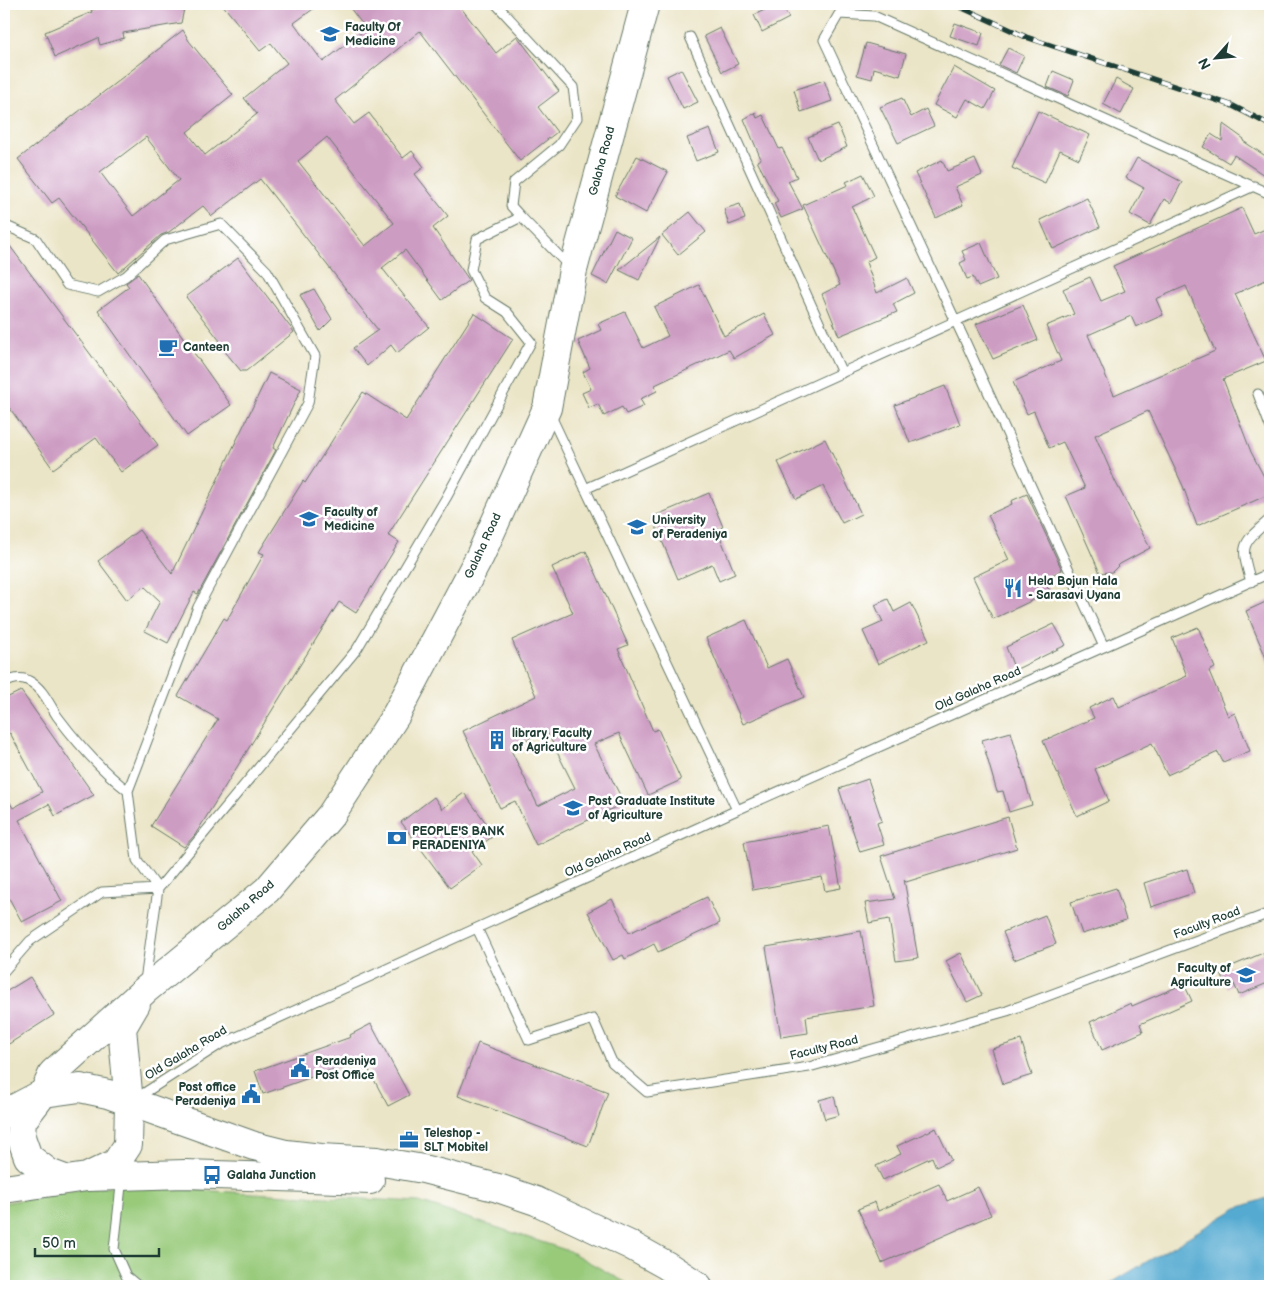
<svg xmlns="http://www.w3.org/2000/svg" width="1274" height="1290" font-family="'Balsamiq Sans',sans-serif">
	<rect width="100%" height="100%" fill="#fff"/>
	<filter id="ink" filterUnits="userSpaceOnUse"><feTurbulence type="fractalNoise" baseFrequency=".02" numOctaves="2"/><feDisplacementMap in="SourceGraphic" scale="10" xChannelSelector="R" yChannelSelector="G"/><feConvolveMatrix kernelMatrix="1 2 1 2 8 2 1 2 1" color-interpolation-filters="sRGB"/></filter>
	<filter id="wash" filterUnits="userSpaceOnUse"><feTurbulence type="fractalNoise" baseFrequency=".0096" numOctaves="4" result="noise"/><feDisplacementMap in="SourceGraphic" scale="20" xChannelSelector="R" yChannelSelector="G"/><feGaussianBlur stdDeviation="1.12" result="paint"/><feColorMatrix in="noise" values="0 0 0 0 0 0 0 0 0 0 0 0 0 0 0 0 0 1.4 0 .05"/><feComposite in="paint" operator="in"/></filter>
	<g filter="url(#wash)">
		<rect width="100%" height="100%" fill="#ebe5c7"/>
		<path fill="#98ca7a" stroke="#5c8457" d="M121,1186L419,1202L569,1251L632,1286H4V1203L82,1189Z"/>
		<path fill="#55aad1" stroke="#3a7482" d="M1270,1197V1286H1106L1237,1208Z"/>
		<g id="blocks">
			<path fill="#cd9cc3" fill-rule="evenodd" d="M115,4H185L181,23L123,33L124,38L100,45L98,38L55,57L45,32L92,12L91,10Z
				M222,4H320L294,23L323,62L366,29L347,4H458L496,53L517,36L559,91L538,107L557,132L520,161L420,31L335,100L354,124L369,113L403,158L412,151L424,167L415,174L448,216L433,228L469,280L442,300L405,250L382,268L429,327L397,353L391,345L367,366L353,348L378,330L260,179L212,216L203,206L169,232L161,235L118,273L59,198L52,203L18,159L183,30L189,41L233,95L187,132L205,155L257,114L244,98L287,63L271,43L260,51ZM146,137L179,180L133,216L100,172ZM327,137L394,223L365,246L298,161Z
				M777,4H781L789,18L762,32L754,15Z
				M955,23L983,33L979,46L950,36Z
				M720,28L738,64L722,72L704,36Z
				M866,43L906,54L900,76L874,68L872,79L857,75Z
				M1008,48L1024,56L1016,73L999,65Z
				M954,67L995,91L985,109L967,99L957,117L934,105Z
				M681,69L698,102L683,109L667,76Z
				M1053,71L1074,80L1068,96L1047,87Z
				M1116,79L1134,89L1121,114L1103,104Z
				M824,80L832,101L801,112L794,90Z
				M902,98L911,117L926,109L934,126L898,143L880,107Z
				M1038,111L1090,135L1079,159L1060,150L1045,183L1012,168Z
				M755,113L757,118L763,115L779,149L782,148L797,177L788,181L803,209L781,218L774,203L778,201L757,161L761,159L744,119Z
				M1223,124L1244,139L1243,141L1270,159V179L1234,155L1229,163L1203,147L1211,134L1222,141Z
				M838,125L847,147L818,160L808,137Z
				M710,129L719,152L696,161L687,138Z
				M637,156L668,172L646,213L615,196Z
				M1137,158L1182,182L1171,203L1164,199L1150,225L1130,214L1144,188L1126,178Z
				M975,159L982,175L955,187L963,205L936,218L915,173L942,160L947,171Z
				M863,174L874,196L852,207L875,257L866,262L877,293L907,278L914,293L893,304L897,312L839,336L822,294L840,285L803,205L848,185L846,182Z
				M1087,198L1100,227L1053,249L1040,220Z
				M740,204L745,219L729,225L724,209Z
				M1242,208L1254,234L1270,227V278L1235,294L1266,361L1223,379L1251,452L1270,488V494L1197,526L1183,486L1148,411L1095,435L1115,481L1150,548L1120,564L1112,572L1100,573L1066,496L1085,488L1063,442L1049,448L1034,411L1027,414L1013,382L1061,361L1046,326L1074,314L1063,289L1090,277L1101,301L1125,291L1113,266ZM1186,286L1215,351L1114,395L1088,335L1131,316L1136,327L1163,315L1156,299Z
				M690,212L706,232L678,255L662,235Z
				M615,229L632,238L608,284L592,276Z
				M660,237L639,280L619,270Z
				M4,238L158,445L121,472L96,438L53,469L4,400Z
				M981,243L997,279L978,287L973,277L967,279L960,263L966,260L962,251Z
				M238,258L294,332L246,371H241L218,343L220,341L186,297Z
				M138,274L231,405L187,436L98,310L129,287L126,283Z
				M699,285L724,336L764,314L775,335L734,358L729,350L655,385L657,391L640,399L644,406L626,414L622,407L604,416L598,404L589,408L582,393L591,389L583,372L590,368L578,341L601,330L598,324L625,312L643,348L668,336L654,307Z
				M314,289L332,319L320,331L300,295Z
				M1023,305L1038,340L993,359L976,324Z
				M474,313L513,339L388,535L399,542L356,613L339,602L195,835L184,847L151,826L218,719L178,696L224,618L227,620L264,554L259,552L303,481L305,483L363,392L406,420Z
				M269,373L301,389L273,448L276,450L198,594L194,592L168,643L145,631L160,601L144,586L127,600L98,561L139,530L172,574Z
				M945,386L960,424L910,443L895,405Z
				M825,439L861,514L842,523L823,486L796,499L778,462Z
				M709,493L723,527L717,529L735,574L719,581L712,564L678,579L652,517Z
				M1027,494L1062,570L1044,579L1050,592L993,619L973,577L1009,560L988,515L1012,504L1011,501Z
				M586,551L628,645L618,649L653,731L658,729L681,780L648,795L619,733L594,744L624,803L536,845L515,801L500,808L463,731L536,696L512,640L573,613L552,567ZM546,730L575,788L538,806L510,748Z
				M888,599L894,612L911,603L929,640L878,664L863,631L883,622L875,605Z
				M1270,600V667L1246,611Z
				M746,620L767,668L787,659L804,697L743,724L706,638Z
				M1054,624L1066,645L1015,670L1006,647Z
				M1198,627L1215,668L1209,671L1228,716L1235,713L1250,751L1223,762L1218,752L1167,775L1152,743L1095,769L1109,801L1077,816L1043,741L1094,718L1089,708L1114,696L1119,707L1187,676L1172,638Z
				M21,691L94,795L55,816L49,804L19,820L62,901L22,922L4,889V792L13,808L42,792L10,733L4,737V699Z
				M1011,732L1032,805L1009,812L1003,791L997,792L982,740Z
				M868,779L882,821L877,823L884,845L860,852L839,789Z
				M464,793L495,835L472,851L482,865L450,888L401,822L434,797L442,809Z
				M1008,817L1017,848L906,882L904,879L918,958L896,961L889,919L869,923L865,903L895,899L881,856Z
				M829,826L841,888L825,891L822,877L753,890L744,842Z
				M1187,869L1194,893L1151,907L1144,883Z
				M1116,888L1126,920L1082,934L1071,902Z
				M707,897L720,923L658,952L654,944L625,959L623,955L613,960L588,912L612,899L629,933Z
				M1045,915L1056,944L1014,960L1003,932Z
				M861,931L874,1006L806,1017L808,1033L781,1037L766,947Z
				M961,953L982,995L967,1002L946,961Z
				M1263,953L1270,970V982L1239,995L1234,984L1227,988L1220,971Z
				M30,977L54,1015L4,1047V993Z
				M1184,984L1192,1001L1140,1024L1143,1032L1102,1050L1090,1022L1131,1003L1132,1006Z
				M371,1024L409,1095L388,1106L363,1059L263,1094L255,1071L351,1037L350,1035Z
				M1021,1040L1032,1075L1003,1084L992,1049Z
				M478,1043L608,1092L588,1146L458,1096Z
				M834,1096L839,1115L825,1119L819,1100Z
				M936,1128L951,1160L936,1167L932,1157L883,1180L876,1166L901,1154L897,1146Z
				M939,1184L947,1201L978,1187L991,1215L882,1263L858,1209L875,1202L878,1211Z"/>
		</g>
	</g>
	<g filter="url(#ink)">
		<use href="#blocks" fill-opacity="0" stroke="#667867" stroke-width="1"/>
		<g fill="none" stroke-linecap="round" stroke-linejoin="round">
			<g stroke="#667867" stroke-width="11">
				<path id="lane" d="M496,4L573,87L577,118L559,145L514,182L511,206L521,217
					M690,37L842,373
					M4,225L36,239L67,285L98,292L126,276L165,240L221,224L267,271L315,356L308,403L198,607L128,791L137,860L158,889
					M1258,394L1270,426
					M550,414L737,810
					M585,489L1254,186
					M1251,582C1240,544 1241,545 1270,519
					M1104,647L965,341L824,40L839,14L874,16L1270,194
					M4,683C12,679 21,676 29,681C43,688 49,704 57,716C78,744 101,770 128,791
					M477,928L529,1040L593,1019L612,1062L647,1092L809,1067L1007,1011L1270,913
					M4,971L30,941L102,892L158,889
					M145,981L158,889L357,649L446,498L531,342L507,312L485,298L471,270L477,239L521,217L569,266
					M135,1099L219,1045L737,810L1270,573
					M114,1182L121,1186L114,1249L126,1276L138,1286"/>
			</g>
			<g stroke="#667867" stroke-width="30">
				<path id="primary" d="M44,1093L53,1073L144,991L267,890L331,815L396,715L480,556L547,408L573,270L645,4
					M129,1103L122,1028L136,1004"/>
			</g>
			<g stroke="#667867" stroke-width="30">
				<path id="highway" d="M42,1095L22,1121L21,1137L28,1157L49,1173L65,1179
					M4,1114L44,1093L80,1088L108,1094L254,1146L286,1154L321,1158L377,1161L423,1169L498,1188L536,1201L630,1245L666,1265L698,1286
					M89,1176L116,1163L128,1145L129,1103
					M4,1189L87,1177L185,1174L370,1180"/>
			</g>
			<use href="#lane" stroke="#fff" stroke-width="9"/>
			<use href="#primary" stroke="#fff" stroke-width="28"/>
			<use href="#highway" stroke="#fff" stroke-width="28"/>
			<g stroke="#1f3d34" stroke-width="5.5">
				<path id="rail" d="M954,4L1026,37L1231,105L1270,125"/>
			</g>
			<use href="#rail" stroke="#fff" stroke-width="4" stroke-dasharray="11" stroke-linecap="butt"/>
		</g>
	</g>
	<defs>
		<g id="university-bare" transform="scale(1.5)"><path d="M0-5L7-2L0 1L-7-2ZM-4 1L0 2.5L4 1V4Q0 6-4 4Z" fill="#1f6fb2" stroke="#fff" stroke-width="2.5" paint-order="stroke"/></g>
		<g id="cafe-bare" transform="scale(1.5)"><path d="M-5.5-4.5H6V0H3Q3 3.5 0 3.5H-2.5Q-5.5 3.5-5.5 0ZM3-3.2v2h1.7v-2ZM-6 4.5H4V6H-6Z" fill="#1f6fb2" stroke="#fff" stroke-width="2.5" paint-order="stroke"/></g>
		<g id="restaurant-bare" transform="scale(1.5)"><path d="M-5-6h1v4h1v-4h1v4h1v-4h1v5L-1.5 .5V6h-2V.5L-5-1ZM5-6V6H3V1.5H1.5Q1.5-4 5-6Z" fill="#1f6fb2" stroke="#fff" stroke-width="2.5" paint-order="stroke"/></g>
		<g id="building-bare" transform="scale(1.5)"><path d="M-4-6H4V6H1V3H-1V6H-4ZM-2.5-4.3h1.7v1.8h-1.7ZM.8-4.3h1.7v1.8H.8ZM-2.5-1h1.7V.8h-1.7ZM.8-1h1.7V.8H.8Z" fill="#1f6fb2" stroke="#fff" stroke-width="2.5" paint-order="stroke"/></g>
		<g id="bank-bare" transform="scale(1.5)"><path d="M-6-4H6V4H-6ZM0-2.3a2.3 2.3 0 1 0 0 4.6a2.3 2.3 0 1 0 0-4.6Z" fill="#1f6fb2" stroke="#fff" stroke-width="2.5" paint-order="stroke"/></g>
		<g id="civic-bare" transform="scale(1.5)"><path d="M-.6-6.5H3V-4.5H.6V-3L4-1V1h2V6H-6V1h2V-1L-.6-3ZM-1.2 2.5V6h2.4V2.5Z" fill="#1f6fb2" stroke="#fff" stroke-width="2.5" paint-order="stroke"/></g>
		<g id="office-bare" transform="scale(1.5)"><path d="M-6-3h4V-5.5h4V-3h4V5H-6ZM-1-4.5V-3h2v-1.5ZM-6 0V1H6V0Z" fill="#1f6fb2" stroke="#fff" stroke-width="2.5" paint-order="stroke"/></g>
		<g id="bus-bare" transform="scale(1.5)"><path d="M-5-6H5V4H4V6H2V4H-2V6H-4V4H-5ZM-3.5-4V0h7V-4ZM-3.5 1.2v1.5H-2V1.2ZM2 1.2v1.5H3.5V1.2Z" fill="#1f6fb2" stroke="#fff" stroke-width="2.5" paint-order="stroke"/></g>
	</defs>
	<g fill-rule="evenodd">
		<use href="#university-bare" x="330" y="34"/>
		<use href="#cafe-bare" x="168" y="347"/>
		<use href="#university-bare" x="309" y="519"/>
		<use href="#university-bare" x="637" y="527"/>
		<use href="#restaurant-bare" x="1013" y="588"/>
		<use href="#building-bare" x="497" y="740"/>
		<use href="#university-bare" x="573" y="808"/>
		<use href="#bank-bare" x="397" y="838"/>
		<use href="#university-bare" x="1246" y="975"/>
		<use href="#civic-bare" x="300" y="1068"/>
		<use href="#civic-bare" x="251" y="1094"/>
		<use href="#office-bare" x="409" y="1140"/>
		<use href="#bus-bare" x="212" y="1175"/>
	</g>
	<g text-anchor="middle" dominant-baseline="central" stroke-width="5" stroke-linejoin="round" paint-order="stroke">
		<g font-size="12" font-weight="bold" fill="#1f3d34" stroke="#fff" text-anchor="start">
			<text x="345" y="27">Faculty Of<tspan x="345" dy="14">Medicine</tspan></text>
			<text x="183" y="347">Canteen</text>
			<text x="324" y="512">Faculty of<tspan x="324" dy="14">Medicine</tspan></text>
			<text x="652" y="520">University<tspan x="652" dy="14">of Peradeniya</tspan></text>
			<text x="1028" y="581">Hela Bojun Hala<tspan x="1028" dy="14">- Sarasavi Uyana</tspan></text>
			<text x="512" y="733">library, Faculty<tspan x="512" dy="14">of Agriculture</tspan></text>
			<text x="588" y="801">Post Graduate Institute<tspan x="588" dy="14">of Agriculture</tspan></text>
			<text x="412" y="831">PEOPLE'S BANK<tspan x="412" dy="14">PERADENIYA</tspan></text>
			<text x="1231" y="968" text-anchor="end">Faculty of<tspan x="1231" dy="14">Agriculture</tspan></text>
			<text x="315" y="1061">Peradeniya<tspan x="315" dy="14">Post Office</tspan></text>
			<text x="236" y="1087" text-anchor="end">Post office<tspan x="236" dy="14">Peradeniya</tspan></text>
			<text x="424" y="1133">Teleshop -<tspan x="424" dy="14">SLT Mobitel</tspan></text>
			<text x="227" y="1175">Galaha Junction</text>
		</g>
		<g font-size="12" fill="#1f3d34" stroke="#fff">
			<text transform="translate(602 161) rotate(-75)">Galaha Road</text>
			<text transform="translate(483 546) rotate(-65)">Galaha Road</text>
			<text transform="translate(978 689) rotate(-24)">Old Galaha Road</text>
			<text transform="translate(608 855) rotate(-24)">Old Galaha Road</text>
			<text transform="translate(246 906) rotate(-41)">Galaha Road</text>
			<text transform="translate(1207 923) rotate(-21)">Faculty Road</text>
			<text transform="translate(824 1048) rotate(-14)">Faculty Road</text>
			<text transform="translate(186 1053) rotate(-31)">Old Galaha Road</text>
		</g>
	</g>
	<rect width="1274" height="1290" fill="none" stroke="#fff" stroke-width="20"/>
	<g transform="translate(1216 58) rotate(243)" stroke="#ffffff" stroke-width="4" paint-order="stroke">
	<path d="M0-4L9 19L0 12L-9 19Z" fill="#1f3d34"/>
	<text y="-8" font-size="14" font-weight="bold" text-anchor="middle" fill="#1f3d34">N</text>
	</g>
	<path d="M35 1248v8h124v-8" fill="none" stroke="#1f3d34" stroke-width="2.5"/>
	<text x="42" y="1248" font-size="15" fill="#1f3d34" stroke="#ffffff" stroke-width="4" paint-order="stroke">50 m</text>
</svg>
